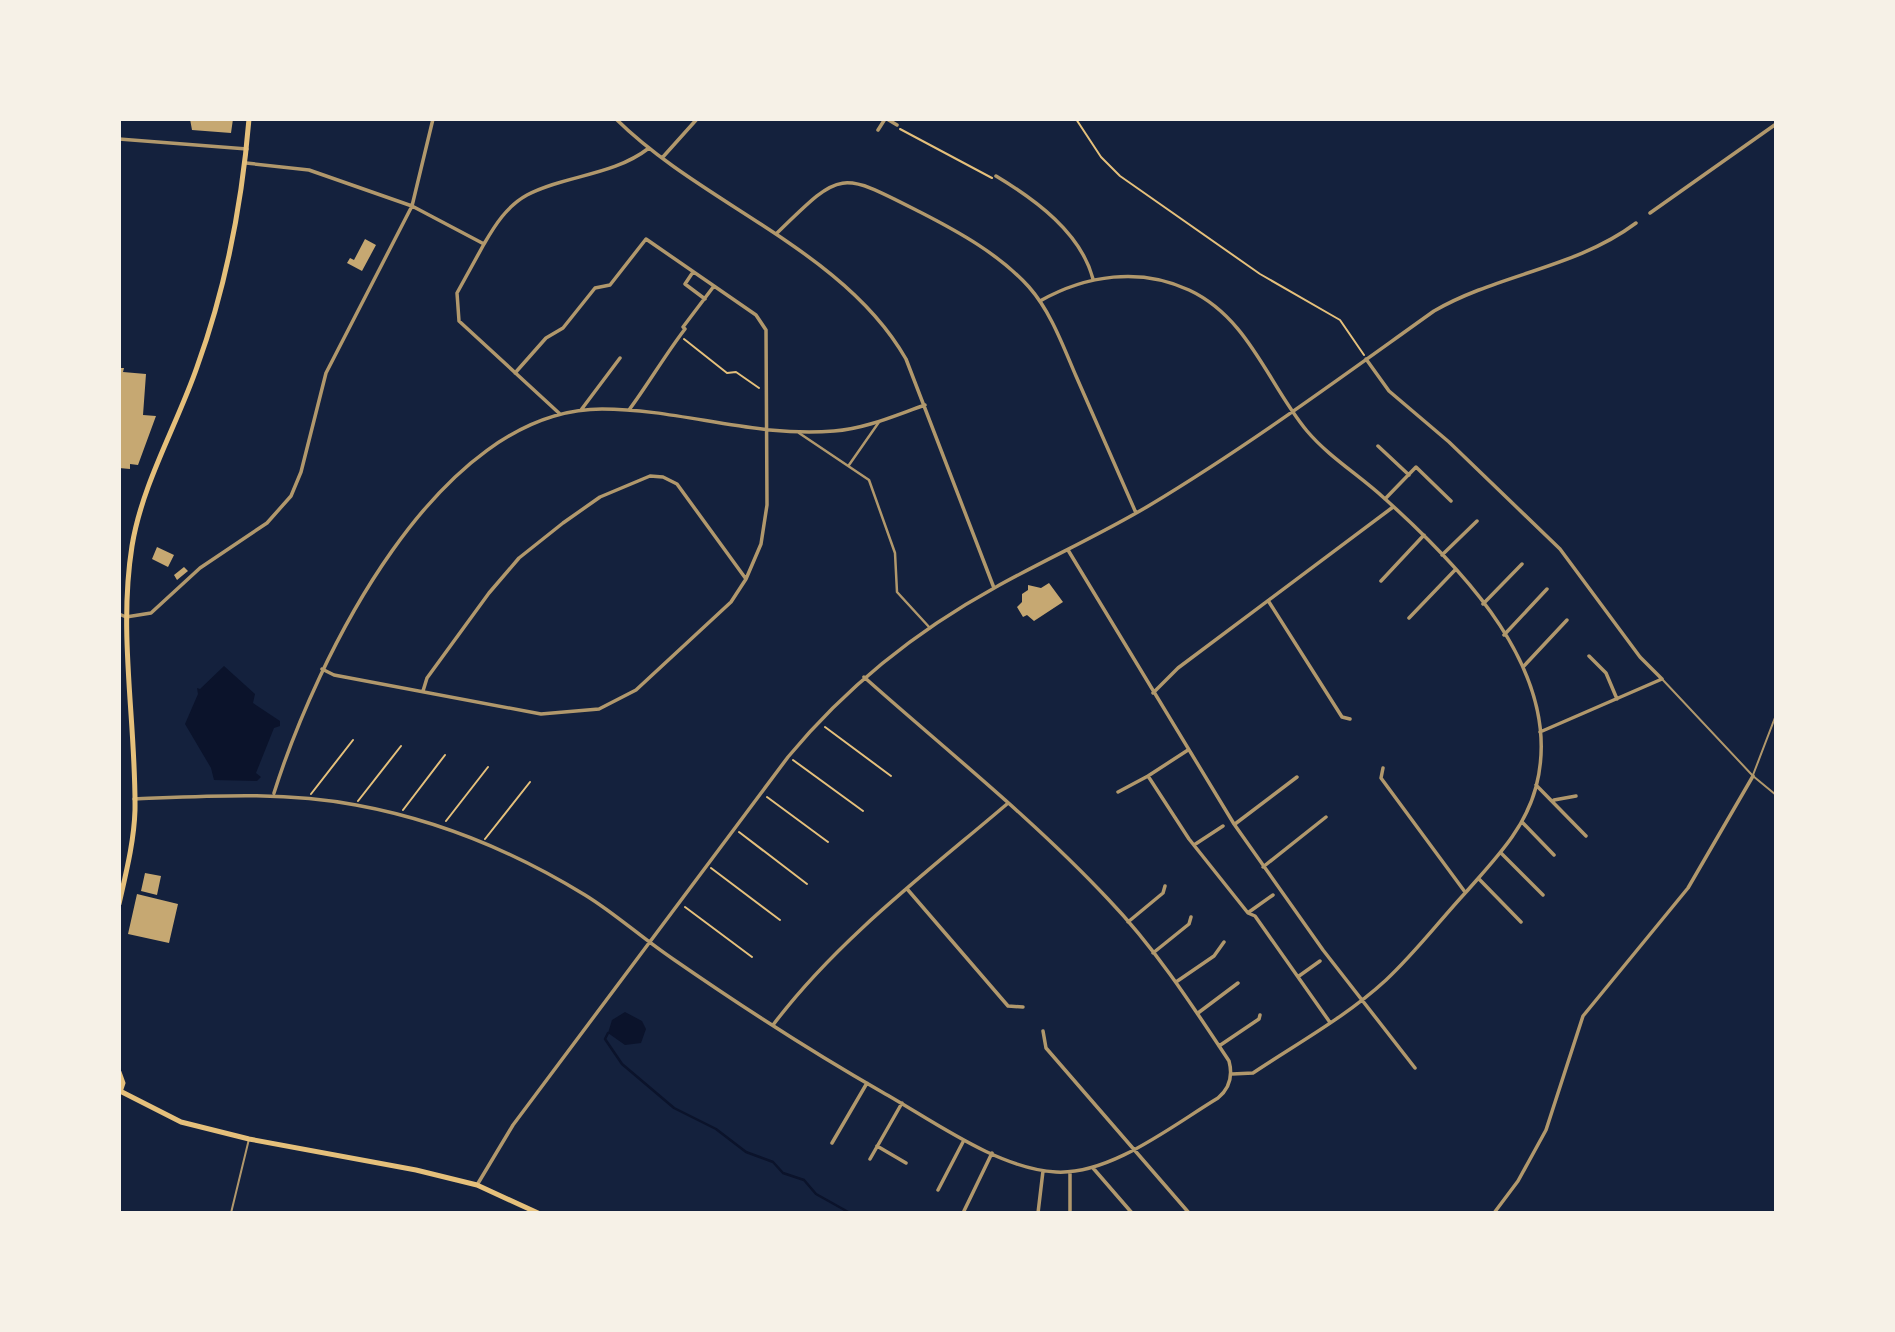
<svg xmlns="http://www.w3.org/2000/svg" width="1895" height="1332" font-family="Commissioner,sans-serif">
	<rect width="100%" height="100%" fill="#14213d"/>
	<path fill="#0b132b" d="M224,666L255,694L253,703L280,721V726L274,728L256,773L261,777L257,781L214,780L211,768L185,724L198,694L197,688L200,689Z
		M625,1012L642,1021L646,1029L641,1043L625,1045L608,1033L612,1020Z"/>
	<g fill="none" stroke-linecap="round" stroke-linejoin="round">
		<path stroke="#0b132b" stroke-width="2.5" d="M608,1033L605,1039L622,1064L674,1108L716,1129L746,1152L773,1162L783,1173L804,1180L816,1194L850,1213"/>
	</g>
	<path fill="#c6a872" d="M190,119H233L231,133L192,130Z
		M365,239L376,245L362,271L347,263L350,258L354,260Z
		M119,368H124L123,372L146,374L143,415L156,416L138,465L130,464V469L119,468Z
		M157,547L174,555L168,567L152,559Z
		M184,567L188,571L177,580L174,575Z
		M1049,583L1063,602L1034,621L1027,615L1023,617L1017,607L1022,602V594L1028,590V585L1041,588Z
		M145,873L161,876L157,895L141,891Z
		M137,894L178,904L169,943L128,934Z"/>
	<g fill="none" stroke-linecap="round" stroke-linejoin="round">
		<path stroke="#e5c07b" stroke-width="2" d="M1076,119L1101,157L1120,176L1260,274L1340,320L1364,355
			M900,129L992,178
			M684,339L727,373L736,372L759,388
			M825,727L891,776
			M793,760L863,811
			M311,794L353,740
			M767,797L828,842
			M358,801L401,746
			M403,810L445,755
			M446,821L488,767
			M739,832L807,884
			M485,839L530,782
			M711,868L780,920
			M685,907L752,957"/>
		<path stroke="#b1986c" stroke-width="2" d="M1662,679L1753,776L1776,795
			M1753,775L1776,715
			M231,1213L249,1139"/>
		<path stroke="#b1986c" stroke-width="2.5" d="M799,433L869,480L895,553L897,592L930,628
			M849,465L879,422"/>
		<path stroke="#b1986c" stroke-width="3.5" d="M616,119C703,205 844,250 906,359L994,588
			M887,119L897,125
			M878,130L885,119
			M119,139L247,149
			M662,158L697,119
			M246,163L309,170L412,206L484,244C495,225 507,206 527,195C565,175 613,176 649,148
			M996,176C1036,200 1081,233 1093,279
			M1650,213L1776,124
			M776,234C842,170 838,170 920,212C959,232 999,254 1029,287C1051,312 1063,346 1076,376C1096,422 1116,467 1136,513
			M484,244L457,293L459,321L560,414
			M693,272L685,284L705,299
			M1040,301C1086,275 1140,267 1189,290C1249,318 1268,384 1307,431C1329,457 1359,475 1384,498C1461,567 1566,673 1536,787C1525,829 1495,859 1467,891C1440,920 1416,952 1386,980C1347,1016 1298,1043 1253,1073L1232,1074
			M1366,359L1389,391L1449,442L1560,549L1640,657L1662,679L1540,732
			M581,410L620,358
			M629,410C649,383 665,355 685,329L683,327L714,286
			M1378,446L1409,475
			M1385,499L1416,467L1451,501
			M1068,550L1234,824L1323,950L1415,1068
			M1442,555L1477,521
			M1381,581L1424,535
			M1269,602L1342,717L1350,719
			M1483,604L1522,564
			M119,614L126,617L151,613L200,568L267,523L291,496L301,472L326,373L412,206L433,119
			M1409,618L1455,570
			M1504,635L1547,589
			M1589,656L1606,673L1617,699
			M1523,667L1567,620
			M322,669L334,675L541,714L599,709L636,690L731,602L746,579L761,544L767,505L766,330L756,315L646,239L610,285L595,288L563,328L546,338L515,373
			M423,691L427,678L489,593L519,558L563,523L600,497L650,476L663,477L677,484L746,579
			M1153,693L1178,668L1393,507
			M1188,750L1148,776L1189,839L1248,913L1255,916L1329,1021
			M1383,768L1381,778L1465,892
			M1536,785L1586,836
			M1118,792L1148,776
			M274,793C316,660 437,409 602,409C680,409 756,438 834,431C865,429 896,415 925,405
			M134,799C209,796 283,791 356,805C438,820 515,852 585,895C616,914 643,939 673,959C741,1006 810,1051 882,1092C932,1120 998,1169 1056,1172C1111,1175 1173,1125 1218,1098C1230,1088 1233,1076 1229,1061C1192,1005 1155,948 1108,899C1033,819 946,750 864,677
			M1554,800L1576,796
			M1522,822L1554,855
			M1235,824L1297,777
			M1194,845L1223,826
			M1501,853L1543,895
			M1263,867L1326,817
			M1479,879L1521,922
			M908,890L1008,1006L1023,1007
			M1249,912L1273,895
			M1128,922L1163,893L1165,886
			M1153,953L1189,924L1191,917
			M1299,976L1320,961
			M1176,982L1214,956L1224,942
			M1198,1013L1238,983
			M773,1025C837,940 926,873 1007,804
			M1043,1031L1046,1048L1189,1213
			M1219,1046L1259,1019L1260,1015
			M832,1143L867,1083
			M877,1146L906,1163
			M870,1159L902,1103
			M1093,1168L1132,1213
			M1070,1172V1213
			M477,1185L513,1125L788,757C846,687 916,631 996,587C1046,559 1100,535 1150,505C1248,446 1340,378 1434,311C1498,274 1576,268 1636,223
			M938,1190L964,1140
			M963,1213L992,1153
			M1038,1213L1043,1171
			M1494,1213L1518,1181L1546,1130L1583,1016L1688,888L1753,776"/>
		<path stroke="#e5c07b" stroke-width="5" d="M119,904C126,873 134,842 135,810C136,722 118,634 132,546C142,484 177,425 197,367C226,287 242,203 249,119
			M119,1072L123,1083L120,1092
			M120,1091L181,1122L249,1139L416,1170L477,1185L538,1213"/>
	</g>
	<rect width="1895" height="1332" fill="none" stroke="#f6f1e7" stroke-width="242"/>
</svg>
